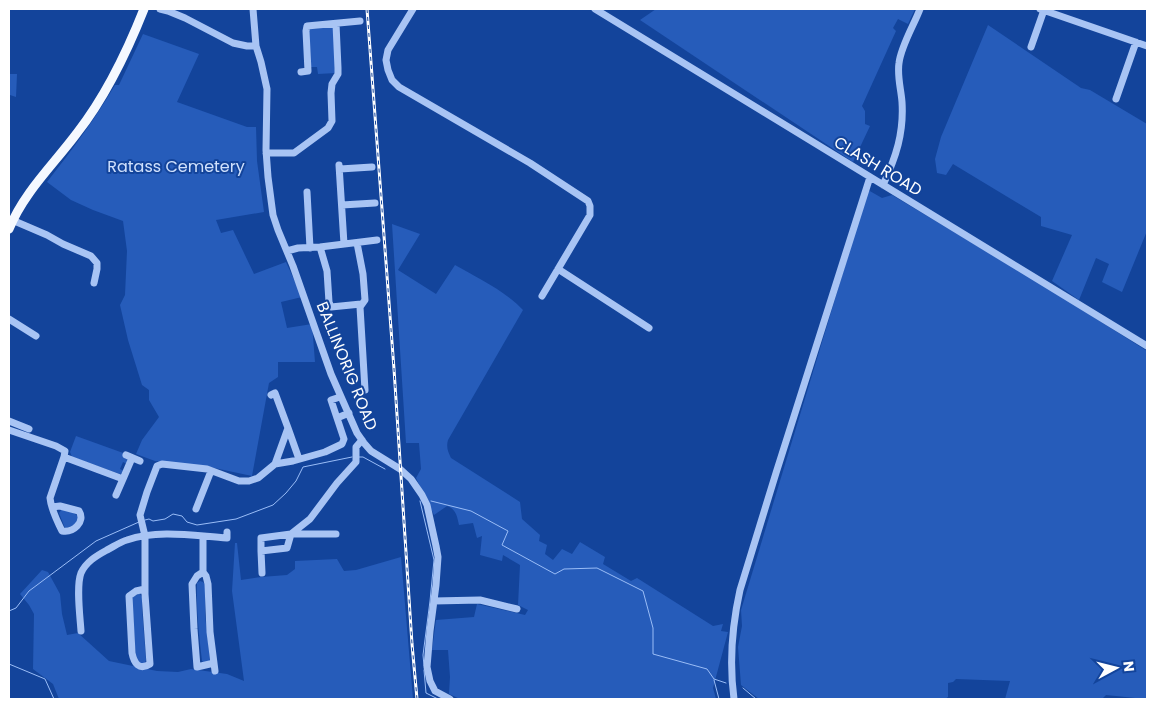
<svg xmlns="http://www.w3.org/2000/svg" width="1156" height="708" font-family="Poppins,sans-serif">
	<rect width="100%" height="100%" fill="#13449b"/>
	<path fill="#265cba" d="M656,9H915L908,24L898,19L893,28L896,31L862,106L865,111V124L870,126L853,162L640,20Z
		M988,25L1081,88L1090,90L1147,124V231L1122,292L1102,282L1109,264L1096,258L1079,300L1052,281L1072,235L1041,226V217L953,164L946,175L937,173L935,159L941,137Z
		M331,27L334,29L336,73L318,74L317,67H311L309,32L310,29Z
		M143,34L199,54L177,102L247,127H256L257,161L264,212L216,220L221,233L233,230L254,274L286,262L302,297L281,302L287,328L312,324L315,362H278V377L269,383L252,476L205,466L155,461L136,454L142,440L159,417L149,400V390L142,385L128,340L120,305L125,295L127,251L123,221L93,210L71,200L47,182C72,150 95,119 115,85H119Z
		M9,74H17L16,97L10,95L9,92Z
		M868,190L882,198L892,195L1046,287L1147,351V698L1145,699L1106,695L1102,699H1005L1010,681L956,679L953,682L948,683V697L945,699H759L741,685L738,647L742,626L741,610Z
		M392,224L420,234L398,270L436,294L455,265C476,277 507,292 523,310L448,440C446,447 448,452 451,458L520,502L522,519L540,535L539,541L547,545L545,554L553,560L562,549L572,554L580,542L605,557L603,564L631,581L637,578L713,626L723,624L721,631L728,632L713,688L716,699H460L449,694L450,677L448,650H432L436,620L474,617L477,604L525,615L528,610L518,605L520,565L503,555L502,561L480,555L482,536L477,538L473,523L459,525C457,516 456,509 447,506L434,515L416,478L421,469L419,443H406Z
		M76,436L126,454L125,458L127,459V464L123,462L120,469L124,471L123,473L120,474L72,457L70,452Z
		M62,509C69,510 76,513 80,519L72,527L65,528L59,513Z
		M235,543H237L241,580L261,577L287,575L295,569V561L337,559L344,571L356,570L401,557L413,699H59L53,684L33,669L34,614L29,605L20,594L42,570L48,572L60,594L62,614L67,635L78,633L109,661L157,671L178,672L191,669L227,674L244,681L232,591Z
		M200,581L203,582L205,584V615L210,660L208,662L204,663L202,661C199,635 196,609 197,583Z
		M138,594H140L142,597V609L146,660L145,663L139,664L136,662L132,600L133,597Z"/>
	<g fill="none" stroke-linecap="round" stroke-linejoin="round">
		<path stroke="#9abdf7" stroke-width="1" d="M359,457H363L385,469
			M420,501L434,560L430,601L423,655L424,666
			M431,501L471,511L508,531L502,545L555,574L564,569L597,568L643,591L653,628V654L707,669L714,679L726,683
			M145,520L149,519L153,521L165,519L173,514L182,516L187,522L197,525L236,519L273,505L286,493L296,481L303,467L352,457
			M9,611L16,608L29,591L96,541L139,522
			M9,664L45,679L54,699
			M424,670L426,693L438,699
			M714,680L719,699
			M743,688L756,699"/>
		<path stroke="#a8c4f4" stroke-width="7" d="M160,9L168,11L185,18L233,43L247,46H256
			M253,9L256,46L261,62L267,89L266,150L268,177L273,215L278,230L293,266L331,374L357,433L364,443L371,451L400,469L411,479L422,495L427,505L436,546L438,557L436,585L430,631L427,667L430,681L435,691L450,699
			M413,9L388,50L386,60L388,70L392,80L399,87L530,163L588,201L590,206V215L542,296
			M595,9L1147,346
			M1040,9L1147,46
			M1031,47L1044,10
			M301,72L308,71L306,31L307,26L360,21
			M1116,99L1136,42
			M266,153H294L328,128L332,121L331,93L332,84L338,74V68L336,24
			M339,165L344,244
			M340,169L372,167
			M883,185C896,157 904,133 902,102C901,89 897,76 899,63C901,46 914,25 920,9
			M307,192L310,248
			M342,205L375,203
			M12,220L47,235L63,244L91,256L97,263V269L94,283
			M357,243L363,274L365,300L360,307L365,390
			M320,247L327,271L329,302L331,307L361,304
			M287,251L298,248L320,247L377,240
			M558,269L649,328
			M9,319L36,336
			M271,395L275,393L288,428L275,464
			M337,398L331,400L337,418
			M9,421L29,429
			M288,428L299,459
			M9,430L56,446L65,451L64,457L50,498C51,509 57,521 62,531C73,533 86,522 79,511L60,506L52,507
			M126,455L140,461
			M64,457L123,479L132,458
			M116,495L123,479
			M196,509L211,471
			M336,534H291L287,548L261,551V538L291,534L310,519L337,483L356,462V447L362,440
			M203,536V572L206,576L208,584L210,632L215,671
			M261,551L262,573
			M203,572L197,576L192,584L194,629L197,667L214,663
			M145,589L136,591L129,596L132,653C134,663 139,671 150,664L145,594V536L140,515L147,492L157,466L162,464L207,469L239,481H249L258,478L275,464L293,461L325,452L342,444L344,439L337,418L349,413
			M434,601L480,600L517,609
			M81,631C80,616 76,586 81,573C86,562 96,556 107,550C113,547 120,542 127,540C159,529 195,536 227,538V532
			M734,699C729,662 732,626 740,590L776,473L870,177"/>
		<path stroke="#f4f8ff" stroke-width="9" d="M9,229C24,192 54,164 77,133C106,96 127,52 144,9"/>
		<g stroke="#fff" stroke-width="3">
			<path id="rail" d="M367,9L394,369L412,644L417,699"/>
		</g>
		<use href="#rail" stroke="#13449b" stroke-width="1" stroke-dasharray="4" stroke-linecap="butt"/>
	</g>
	<g text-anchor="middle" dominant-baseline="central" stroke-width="4" stroke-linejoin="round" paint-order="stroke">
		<g font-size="16" fill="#d0e1fd" stroke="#13449b">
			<text x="176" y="166">Ratass Cemetery</text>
		</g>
		<g font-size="16" fill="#fff" stroke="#13449b">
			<text transform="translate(878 166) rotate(31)">CLASH ROAD</text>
			<text transform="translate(347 366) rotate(68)">BALLINORIG ROAD</text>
		</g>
	</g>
	<rect width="1156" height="708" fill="none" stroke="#ffffff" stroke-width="20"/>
	<g transform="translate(1116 668) rotate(83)" stroke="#13449b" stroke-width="4" paint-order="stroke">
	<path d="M0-4L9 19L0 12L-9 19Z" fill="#ffffff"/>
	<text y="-8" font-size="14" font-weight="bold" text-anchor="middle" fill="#ffffff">N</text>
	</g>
</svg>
